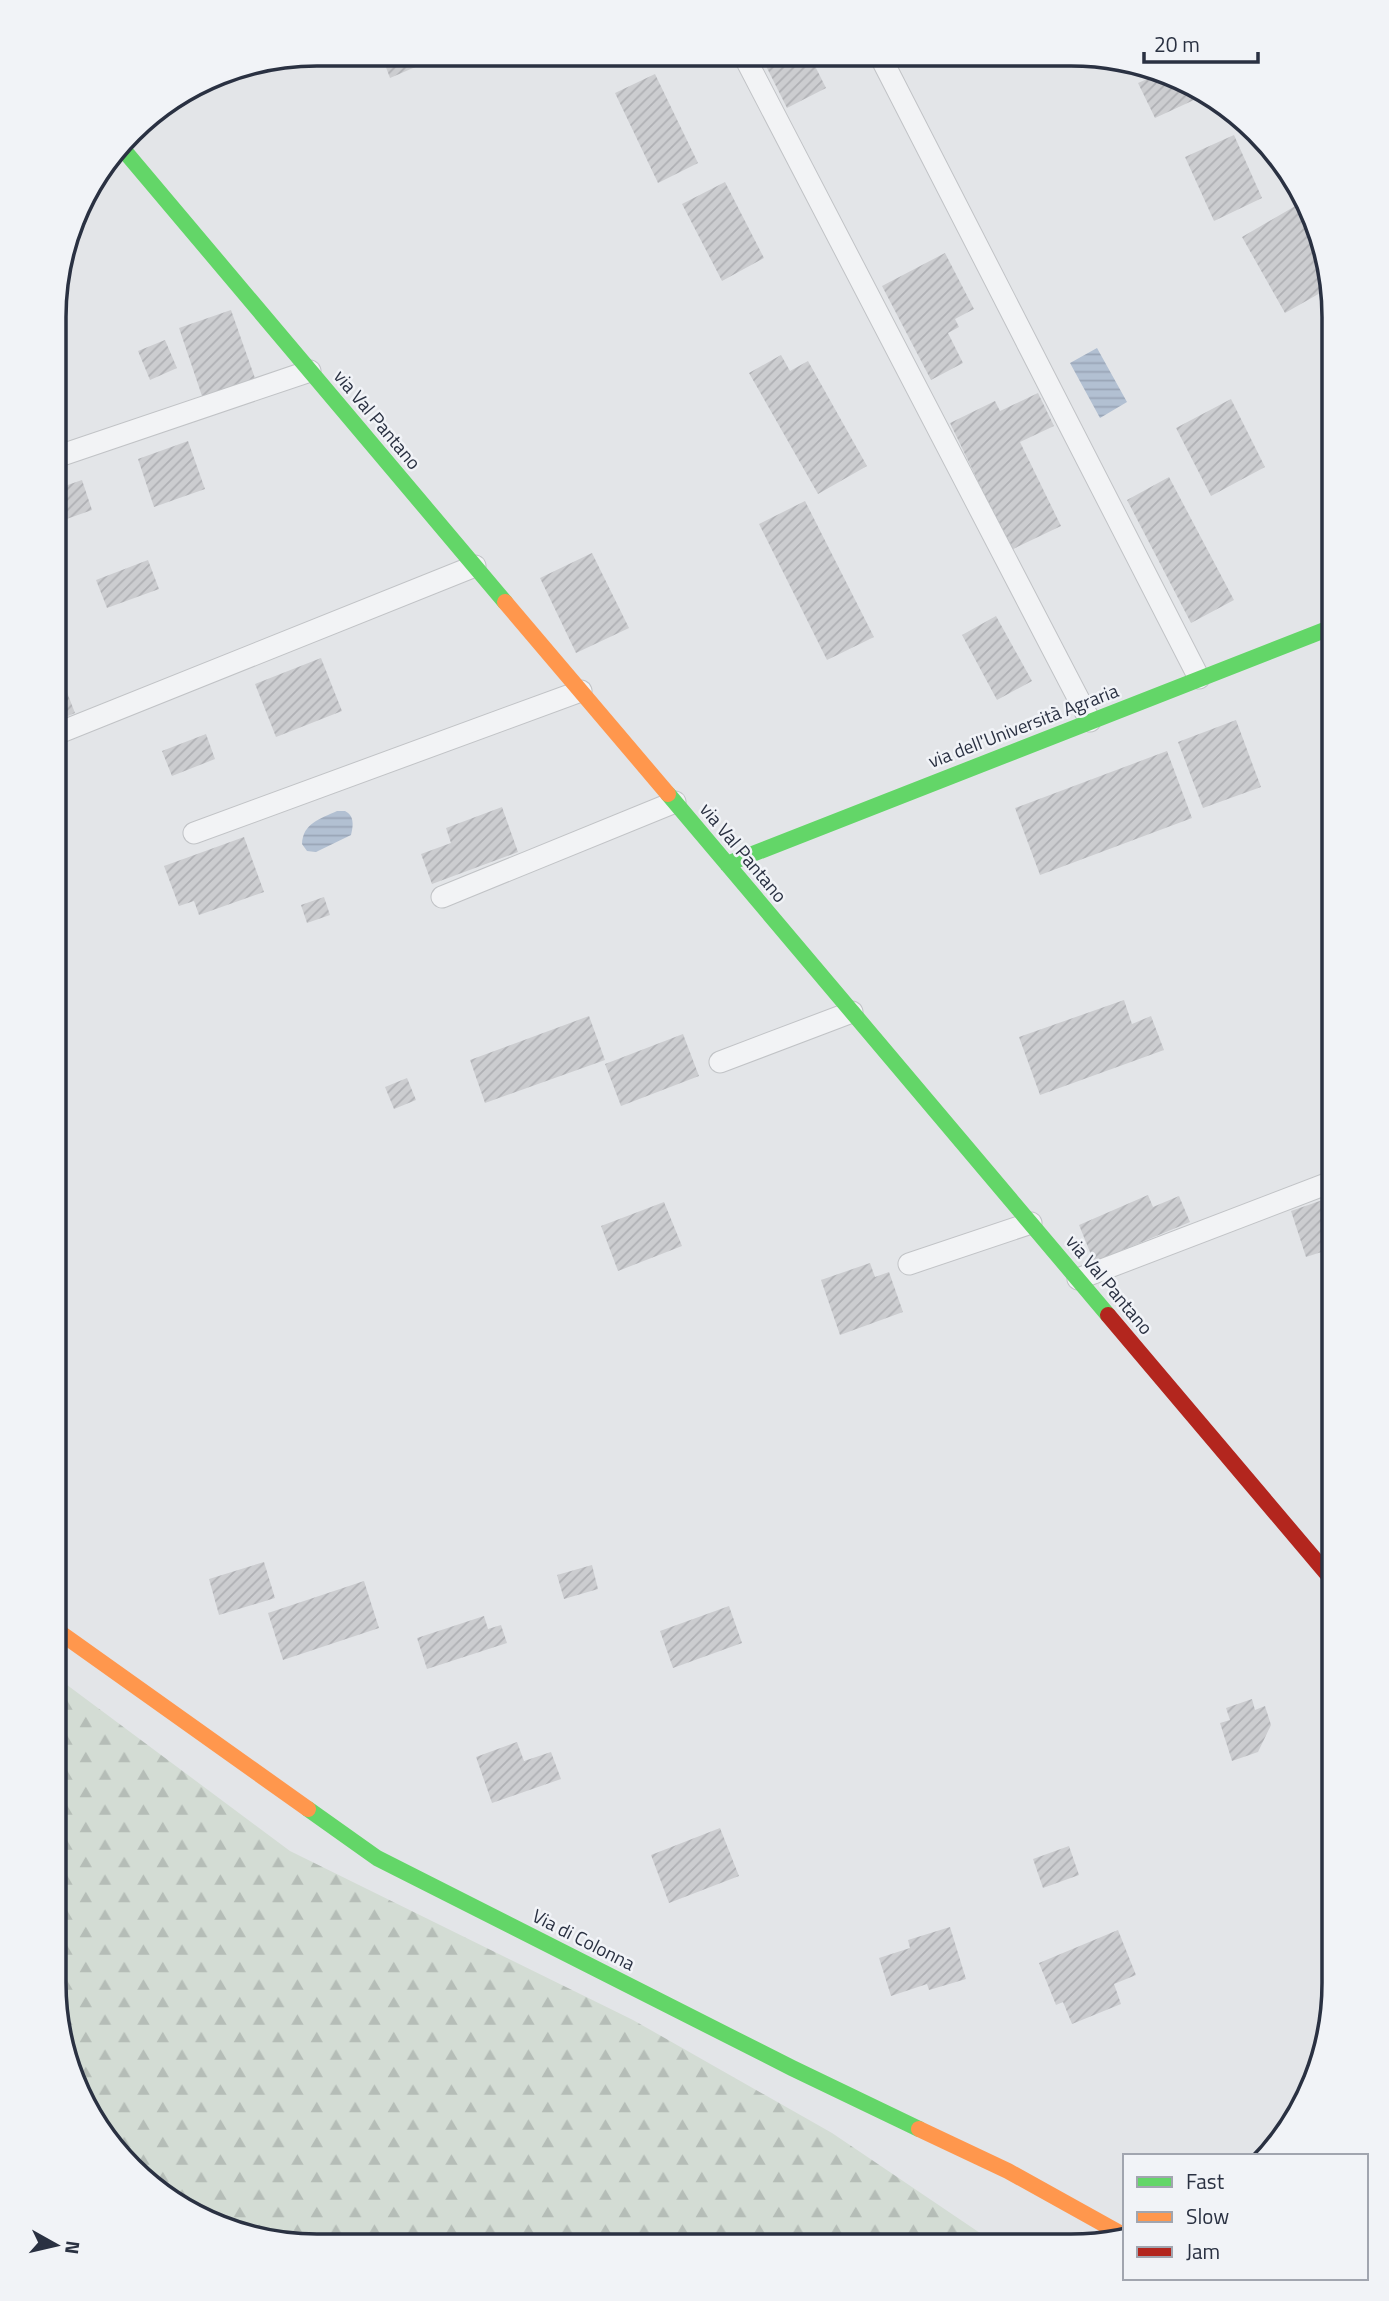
<svg xmlns="http://www.w3.org/2000/svg" width="1389" height="2301" font-family="'Titillium Web',sans-serif">
	<defs>
		<pattern id="forest-firs" width="22" height="20" patternUnits="userSpaceOnUse" patternTransform="scale(1.75)"><rect width="22" height="20" fill="#d3dcd4"/><path d="M5 1l3.5 6h-7zM16 11l3.5 6h-7z" fill="#b5bdb7"/></pattern>
		<pattern id="water-rules" width="6" height="5" patternUnits="userSpaceOnUse" patternTransform="scale(1.75)"><rect width="6" height="5" fill="#b2c0d2"/><path d="M0 2.5h6" fill="none" stroke="#99a5b6"/></pattern>
		<pattern id="building-hatch" width="6" height="6" patternUnits="userSpaceOnUse" patternTransform="scale(1.75)"><rect width="6" height="6" fill="#cccdd0"/><path d="M-1 1l2-2M0 6l6-6M5 7l2-2" fill="none" stroke="#afb0b4"/></pattern>
	</defs>
	<rect width="100%" height="100%" fill="#e3e5e8"/>
	<path fill="url(#forest-firs)" d="M55,1676L290,1851L633,2020L832,2133L980,2233L979,2246L284,2245L217,2227L158,2193L109,2144L74,2084L54,1983Z"/>
	<path fill="url(#water-rules)" d="M1097,348L1127,402L1100,418L1070,363Z
		M337,811H345C355,816 353,826 351,835L316,852L307,851L302,844C303,823 320,819 337,811Z"/>
	<path fill="url(#building-hatch)" d="M381,54H384L443,55L390,78Z
		M761,56H810L826,88L787,108Z
		M1163,72L1172,74L1207,94L1155,118L1138,83Z
		M655,74L698,163L658,183L615,93Z
		M1234,135L1262,198L1214,221L1185,157Z
		M725,182L764,258L722,281L682,204Z
		M1297,205L1321,247L1329,288L1285,313L1242,237Z
		M945,253L974,309L955,319L959,327L948,333L963,363L931,380L882,286Z
		M231,310L256,381L203,399L179,328Z
		M165,340L177,368L150,380L138,351Z
		M781,355L790,371L808,361L867,466L818,494L749,373Z
		M1038,393L1054,426L1020,442L1061,526L1011,550L950,423L995,401L1000,411Z
		M1231,399L1265,467L1211,496L1176,428Z
		M188,441L205,489L154,507L138,459Z
		M1169,477L1234,600L1191,623L1127,500Z
		M82,480L92,510L61,521L56,507V489Z
		M805,501L874,637L827,660L759,524Z
		M592,553L629,628L576,653L540,578Z
		M148,560L159,589L107,608L96,580Z
		M996,616L1032,681L997,700L962,635Z
		M321,658L342,711L276,737L255,684Z
		M56,664L75,713L56,721Z
		M1236,720L1261,787L1203,808L1178,742Z
		M206,734L215,759L172,776L162,751Z
		M1167,751L1192,818L1040,875L1015,808Z
		M502,807L518,852L432,884L421,854L451,843L446,828Z
		M244,837L264,892L199,915L194,901L179,906L164,866Z
		M324,897L330,915L307,923L301,905Z
		M1124,1000L1132,1024L1151,1016L1164,1050L1040,1095L1019,1037Z
		M589,1016L605,1060L485,1103L470,1060Z
		M683,1034L699,1076L621,1106L605,1064Z
		M407,1078L416,1100L394,1109L385,1087Z
		M1148,1195L1153,1207L1179,1196L1190,1222L1094,1262L1079,1225Z
		M1334,1196V1248L1306,1257L1291,1211Z
		M664,1202L682,1246L618,1271L601,1226Z
		M870,1263L875,1277L889,1272L903,1312L840,1335L821,1280Z
		M264,1562L275,1598L219,1615L209,1579Z
		M592,1565L598,1589L564,1599L557,1575Z
		M364,1581L379,1628L283,1660L268,1613Z
		M729,1606L742,1643L673,1668L660,1631Z
		M484,1616L488,1629L501,1625L507,1643L427,1669L417,1638Z
		M1252,1699L1255,1710L1265,1706L1271,1725L1258,1752L1232,1761L1220,1723L1230,1720L1226,1708Z
		M517,1742L524,1761L551,1752L561,1779L492,1803L476,1757Z
		M720,1828L739,1876L669,1903L651,1855Z
		M1069,1846L1079,1875L1043,1888L1033,1859Z
		M950,1927L966,1979L929,1990L927,1984L891,1996L879,1958L910,1948L908,1940Z
		M1118,1930L1136,1975L1114,1984L1121,2004L1072,2024L1063,2002L1056,2005L1039,1963Z"/>
	<g fill="none" stroke-linecap="round" stroke-linejoin="round">
		<g stroke="#c1c3c6" stroke-width="23">
			<path id="lane" d="M744,56L1090,721
				M880,56L1199,678
				M1333,348L1335,351
				M56,457L310,371
				M56,734L475,566
				M194,833L581,691
				M442,897L675,802
				M720,1062L852,1012
				M909,1264L1031,1223
				M1078,1279L1334,1181"/>
		</g>
		<use href="#lane" stroke="#f2f3f5" stroke-width="21"/>
		<path stroke="#63d668" stroke-width="16" d="M122,148L505,602
			M668,794L1108,1315
			M727,864L1335,626
			M308,1809L377,1858L792,2068L919,2129"/>
		<path stroke="#ff974d" stroke-width="16" d="M505,602L668,794
			M55,1629L308,1809
			M919,2129L1008,2171L1125,2236"/>
		<path stroke="#b3261e" stroke-width="16" d="M1108,1315L1334,1582"/>
	</g>
	<g text-anchor="middle" dominant-baseline="central" stroke-width="5" stroke-linejoin="round" paint-order="stroke">
		<g font-size="19" fill="#2a3142" stroke="#f1f3f7">
			<text transform="translate(378 419) rotate(50)">via Val Pantano</text>
			<text transform="translate(1023 725) rotate(-21)">via dell'Università Agraria</text>
			<text transform="translate(744 852) rotate(50)">via Val Pantano</text>
			<text transform="translate(1110 1284) rotate(50)">via Val Pantano</text>
			<text transform="translate(584 1939) rotate(27)">Via di Colonna</text>
		</g>
	</g>
	<path d="M0 0H1389V2301H0ZM317 66H1071A251 251 0 0 1 1322 317V1983A251 251 0 0 1 1071 2234H317A251 251 0 0 1 66 1983V317A251 251 0 0 1 317 66Z" fill="#f1f3f7" fill-rule="evenodd"/>
	<path fill="none" stroke="#2a3142" stroke-width="3.5" d="M317 66H1071A251 251 0 0 1 1322 317V1983A251 251 0 0 1 1071 2234H317A251 251 0 0 1 66 1983V317A251 251 0 0 1 317 66Z"/>
	<rect x="1123" y="2154" width="245" height="126" fill="#f1f3f7" stroke="#a1a5af" stroke-width="2"/>
	<rect x="1137" y="2177" width="35" height="10" fill="#63d668" stroke="#a1a5af" stroke-width="2"/>
	<text x="1186" y="2189" font-size="21" fill="#2a3142">Fast</text>
	<rect x="1137" y="2212" width="35" height="10" fill="#ff974d" stroke="#a1a5af" stroke-width="2"/>
	<text x="1186" y="2224" font-size="21" fill="#2a3142">Slow</text>
	<rect x="1137" y="2247" width="35" height="10" fill="#b3261e" stroke="#a1a5af" stroke-width="2"/>
	<text x="1186" y="2259" font-size="21" fill="#2a3142">Jam</text>
	<g transform="translate(56 2245) rotate(98)" stroke="#f1f3f7" stroke-width="5" paint-order="stroke">
	<path d="M0-5L12 26L0 18L-12 26Z" fill="#2a3142"/>
	<text y="-10" font-size="19" font-weight="bold" text-anchor="middle" fill="#2a3142">N</text>
	</g>
	<path d="M1144 52v10h114v-10" fill="none" stroke="#2a3142" stroke-width="3.5"/>
	<text x="1154" y="52" font-size="21" fill="#2a3142" stroke="#f1f3f7" stroke-width="5" paint-order="stroke">20 m</text>
</svg>
